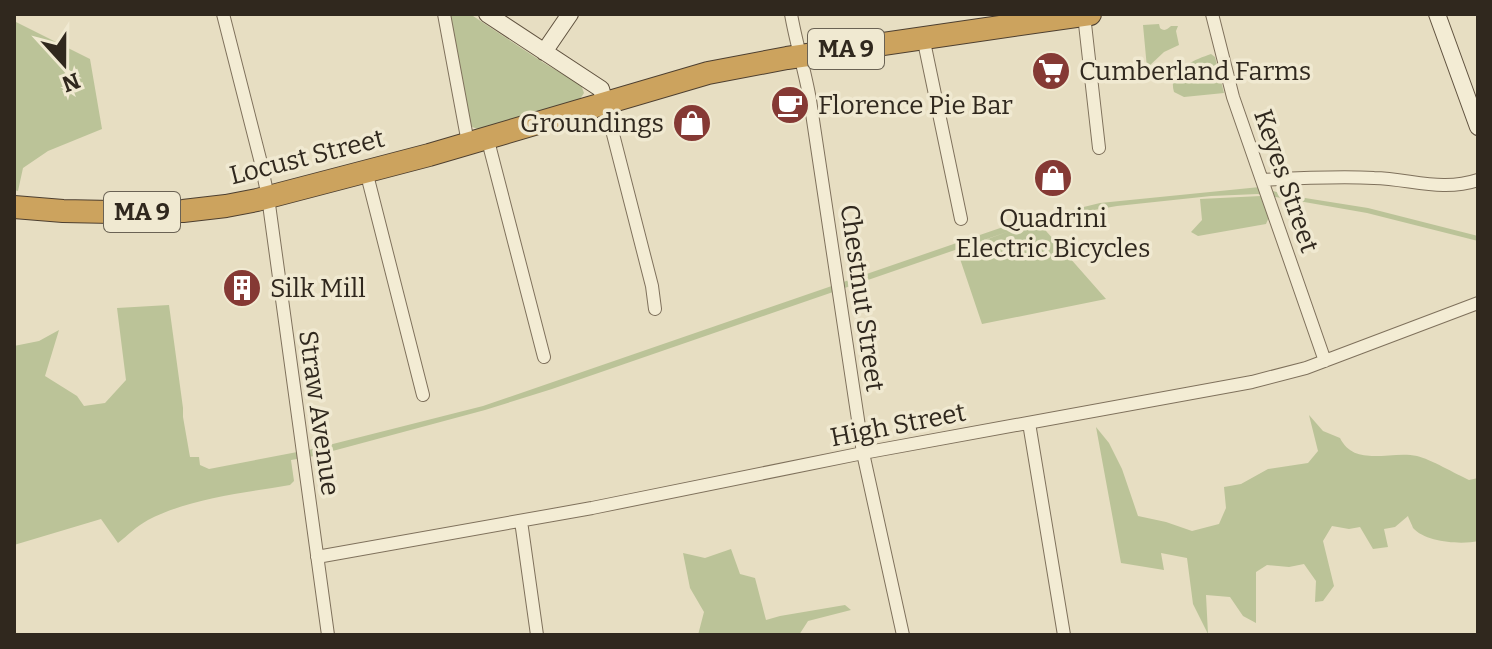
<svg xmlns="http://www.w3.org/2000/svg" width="1492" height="649" font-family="Bitter,serif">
	<rect width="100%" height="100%" fill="#e7dec2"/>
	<path fill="#bbc398" d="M446,14H470L544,63L581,85L584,93L580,99L478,129L469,126Z
		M14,21L90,59L102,129L48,151L23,168L18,191L14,190Z
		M1159,24L1160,28C1165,32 1167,29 1171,26H1178L1176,31L1179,45L1164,52L1147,68L1143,25Z
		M1211,54L1215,57L1224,93L1184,97L1174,92C1167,70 1194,60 1211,54Z
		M1260,187L1286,195L1368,208L1478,236V241L1367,213L1258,194L1211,196L1117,206L1082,212L1029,225L1039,223L1106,299L982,324L957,250L1010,231L552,389L485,410L314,456L291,460L294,481L290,485C243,493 191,498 148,520C137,526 128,535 118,543L101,519L14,545V346L39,341L59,330L45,376L77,396L84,406L105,403L126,380L117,308L169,305L183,408V417L190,457H199L200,465L209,469L313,449L483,406L1006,226L1100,203Z
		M1261,196L1269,217L1266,224L1198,236L1191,232L1202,220L1200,199Z
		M1309,415L1323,431L1340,438C1355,468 1391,450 1417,456C1430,459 1456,474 1469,480L1478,478V541C1461,545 1425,542 1413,528C1413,527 1408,517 1408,516L1395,527L1384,529L1388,547L1373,549L1360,527L1349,529L1332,526L1323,541L1334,586L1323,601L1315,602L1316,581L1304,564L1289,567L1267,565L1256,572V623L1243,616L1230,597L1206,595L1208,634L1193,604L1187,558L1161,553L1164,570L1121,563L1096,427L1109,443L1122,469L1138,516L1166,522L1192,531L1219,524L1226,508L1224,487L1241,484L1268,469L1308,463L1318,451Z
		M731,549L740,574L755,578L766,620L780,616L845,605L851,610L808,621L799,635H698L704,612L690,588L683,553L705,558Z"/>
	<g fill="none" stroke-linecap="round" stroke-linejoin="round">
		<g stroke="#7f715c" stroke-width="14">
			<path id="street" d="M223,14L260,159L268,197L328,635
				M444,14L468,143
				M791,14C796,43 805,71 810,100L863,453L903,635
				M1212,14L1233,97L1325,361
				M1084,15L1099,148
				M923,37L961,219
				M605,103L652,286L655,309
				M487,137L544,357
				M366,171L423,395
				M1262,180C1299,178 1337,176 1374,178C1411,179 1442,192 1478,180
				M1029,423L1064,635
				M521,521L537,635
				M317,557L592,508L863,453L1252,382L1306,368L1478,303"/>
		</g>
		<g stroke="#60523f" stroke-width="18">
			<path id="secondary" d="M487,14L601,89L605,103
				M1437,14L1478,127
				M544,52L570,14"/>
		</g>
		<g stroke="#4d3f30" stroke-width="24">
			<path id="highway" d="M14,207L63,211L112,212L183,211L226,206L257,200L429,155L708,73L787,58L1090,14"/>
		</g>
		<use href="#street" stroke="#f3ecd4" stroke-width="12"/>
		<use href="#secondary" stroke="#f3ecd4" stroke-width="16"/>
		<use href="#highway" stroke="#cca35e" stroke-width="22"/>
	</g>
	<defs>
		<g id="supermarket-disc" transform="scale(2)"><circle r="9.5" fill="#853934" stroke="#f0e9d1"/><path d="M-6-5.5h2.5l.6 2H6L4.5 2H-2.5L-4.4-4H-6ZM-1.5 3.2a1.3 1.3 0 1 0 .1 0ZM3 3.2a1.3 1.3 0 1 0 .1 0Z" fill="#fff"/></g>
		<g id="cafe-disc" transform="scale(2)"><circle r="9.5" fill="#853934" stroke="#f0e9d1"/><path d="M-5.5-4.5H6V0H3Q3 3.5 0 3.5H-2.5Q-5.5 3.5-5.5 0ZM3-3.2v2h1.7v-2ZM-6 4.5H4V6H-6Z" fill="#fff"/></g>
		<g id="shop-disc" transform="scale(2)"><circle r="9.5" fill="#853934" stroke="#f0e9d1"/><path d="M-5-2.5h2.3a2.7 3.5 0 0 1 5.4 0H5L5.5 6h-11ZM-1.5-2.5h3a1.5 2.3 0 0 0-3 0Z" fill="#fff"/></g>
		<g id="building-disc" transform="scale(2)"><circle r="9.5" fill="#853934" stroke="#f0e9d1"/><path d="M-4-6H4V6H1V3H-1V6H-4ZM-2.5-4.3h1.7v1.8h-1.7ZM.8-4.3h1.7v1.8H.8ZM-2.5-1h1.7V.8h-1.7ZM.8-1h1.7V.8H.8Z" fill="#fff"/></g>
	</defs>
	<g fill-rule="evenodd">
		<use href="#supermarket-disc" x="1051" y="71"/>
		<use href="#cafe-disc" x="790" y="105"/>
		<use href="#shop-disc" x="692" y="123"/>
		<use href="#shop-disc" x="1053" y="178"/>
		<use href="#building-disc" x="242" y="288"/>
	</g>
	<g text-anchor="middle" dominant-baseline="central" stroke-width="7" stroke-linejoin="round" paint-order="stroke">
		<g fill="#f0e9d1" stroke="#6a6254" stroke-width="2">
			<rect x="808" y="29" width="76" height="40" rx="6"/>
			<rect x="104" y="192" width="76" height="40" rx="6"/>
		</g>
		<g font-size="24" font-weight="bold" fill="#30281e">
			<text x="846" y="49">MA 9</text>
			<text x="142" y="212">MA 9</text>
		</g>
		<g font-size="26" fill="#30281e" stroke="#f0e9d1" text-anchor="start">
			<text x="1079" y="71">Cumberland Farms</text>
			<text x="818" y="105">Florence Pie Bar</text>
			<text x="664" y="123" text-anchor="end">Groundings</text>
			<text x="1053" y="218" text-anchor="middle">Quadrini<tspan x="1053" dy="30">Electric Bicycles</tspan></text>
			<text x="270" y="288">Silk Mill</text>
		</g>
		<g font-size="26" fill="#30281e" stroke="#f0e9d1">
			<text transform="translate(307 157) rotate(-14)">Locust Street</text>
			<text transform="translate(1286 181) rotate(71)">Keyes Street</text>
			<text transform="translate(862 298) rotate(82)">Chestnut Street</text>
			<text transform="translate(319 413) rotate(82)">Straw Avenue</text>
			<text transform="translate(898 425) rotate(-11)">High Street</text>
		</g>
	</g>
	<rect width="1492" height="649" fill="none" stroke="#30281e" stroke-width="32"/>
	<g transform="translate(64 64) rotate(159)" stroke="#f0e9d1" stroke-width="6" paint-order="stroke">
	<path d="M0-6L14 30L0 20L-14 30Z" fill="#30281e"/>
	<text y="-12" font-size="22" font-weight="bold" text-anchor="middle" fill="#30281e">N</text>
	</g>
</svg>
